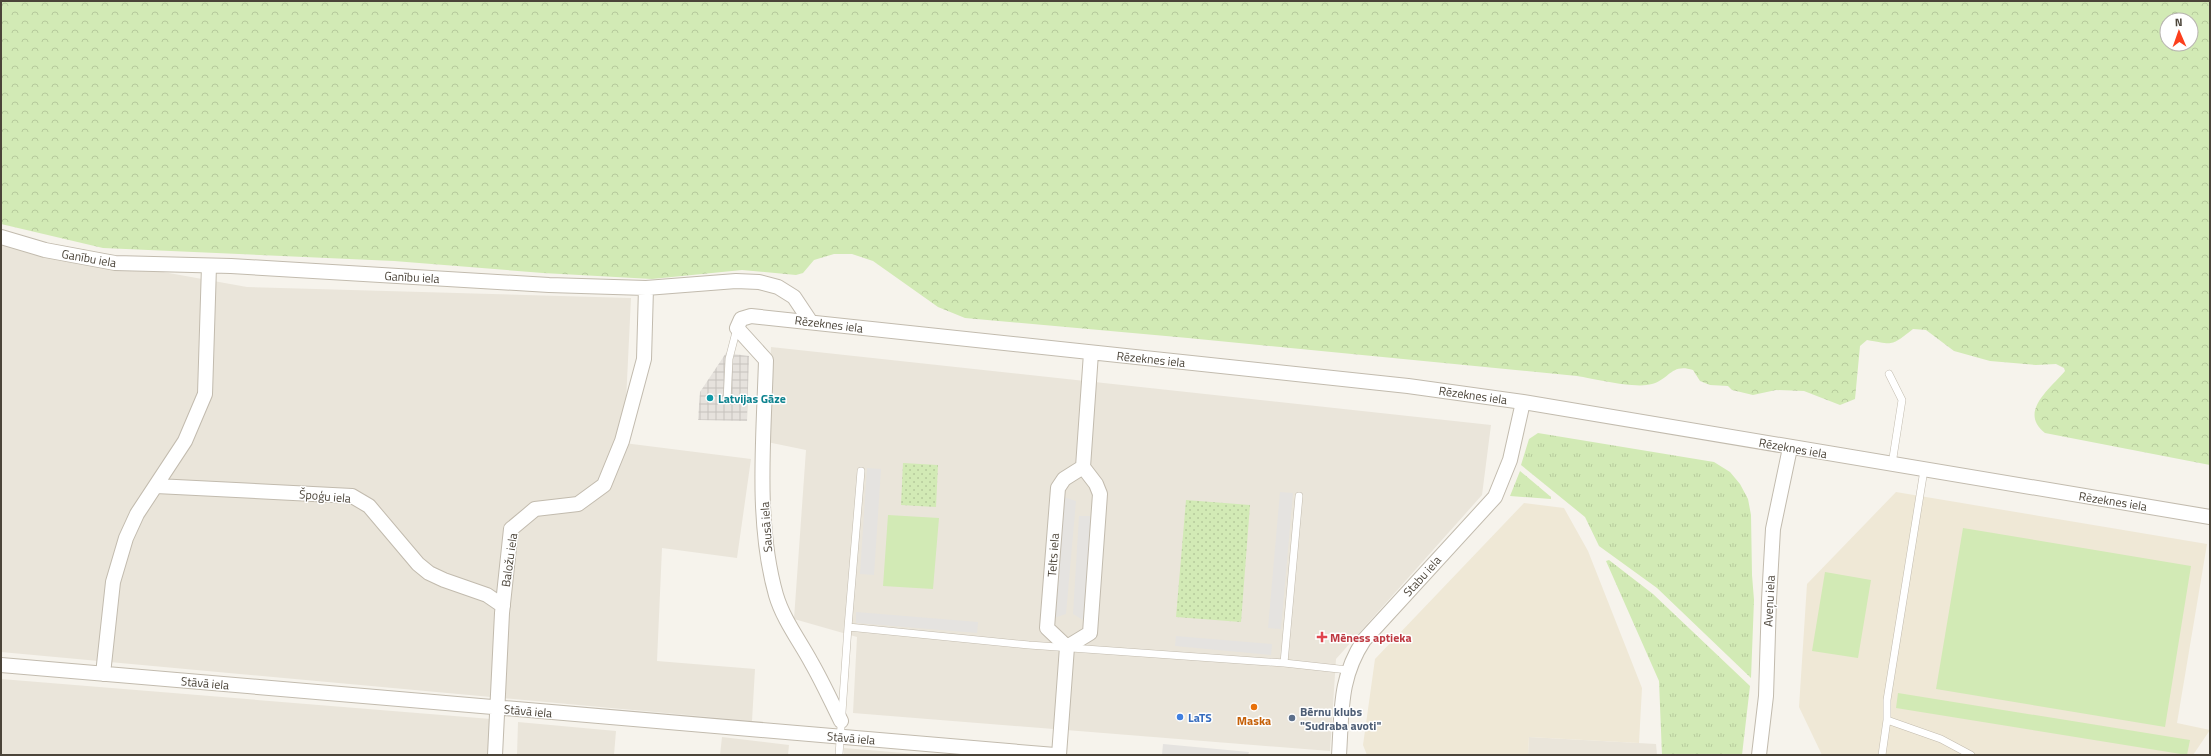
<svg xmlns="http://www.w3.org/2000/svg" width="2211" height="756" font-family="'Titillium Web',sans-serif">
	<defs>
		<pattern id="industrial-grid" width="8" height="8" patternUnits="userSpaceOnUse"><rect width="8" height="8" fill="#e6e2dd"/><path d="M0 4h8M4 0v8" fill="none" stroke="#c7c3be"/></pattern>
		<pattern id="grass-tufts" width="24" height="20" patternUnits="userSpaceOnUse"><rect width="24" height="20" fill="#d2eab5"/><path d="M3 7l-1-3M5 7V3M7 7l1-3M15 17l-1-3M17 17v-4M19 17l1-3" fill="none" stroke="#b6ca9c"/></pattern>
		<pattern id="forest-crowns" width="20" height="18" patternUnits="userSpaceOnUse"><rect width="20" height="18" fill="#d2eab5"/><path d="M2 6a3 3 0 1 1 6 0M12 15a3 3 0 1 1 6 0" fill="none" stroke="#b6ca9c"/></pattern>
		<pattern id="park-dots" width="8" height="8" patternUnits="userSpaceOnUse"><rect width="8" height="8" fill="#d2eab5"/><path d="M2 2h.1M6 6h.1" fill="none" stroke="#b6ca9c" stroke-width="1.8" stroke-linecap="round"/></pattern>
	</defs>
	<rect width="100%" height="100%" fill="#f6f3ec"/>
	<path fill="#eae5da" d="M1,243L247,287L631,298L624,443L751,459L737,558L662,548L657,661L755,669L752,721L1,652Z
		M771,347L1491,425L1482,495L1336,659L1330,751L853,713L857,637L794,619L806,450L767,442Z
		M1,679L491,719L489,755H1Z
		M518,722L616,731L614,755H517Z
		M722,737L789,745L788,755H720Z
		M1529,737L1656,744L1657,755H1528Z
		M844,748L928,755H844Z"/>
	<path fill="url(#industrial-grid)" d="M726,353L749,356L747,421L698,420L700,392Z"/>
	<path fill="#efe8d6" d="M1896,492L2207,544L2177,723L2210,730L2193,755H1822L1799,707L1807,584Z
		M1524,503L1564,508L1588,551L1642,688L1639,743L1529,737L1528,755H1367L1363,745L1375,659Z"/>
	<path fill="url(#grass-tufts)" d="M1538,433L1714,462L1730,472L1740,484L1748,499L1751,515L1752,575L1754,600L1751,678L1657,588L1599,546L1585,517L1521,465L1529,439Z
		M1520,471L1551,497V499L1510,496Z
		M1609,560L1653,594L1750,686L1742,755H1662L1659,681L1606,561Z"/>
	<path fill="url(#forest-crowns)" fill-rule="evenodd" d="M1,1H2210V465L2045,433C2018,412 2050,389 2065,371L2064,368L2056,364L2036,365L1990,361L1954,351L1926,330L1913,329C1891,346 1895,345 1867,340L1860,346L1855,399L1840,405L1804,391L1776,390L1753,395L1732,390L1728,386L1710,385L1700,381L1693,370C1671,363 1670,379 1652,384C1635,389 1595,379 1577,376L1188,338L965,318L938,307L873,261L852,254H834L814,260L803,273L796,275L742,270L652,279L543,273L394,261L103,248L1,224ZM2167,20H2191V44H2167Z"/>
	<path fill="url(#park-dots)" d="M903,463L938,465L936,507L901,505Z
		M1186,500L1250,505L1241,622L1176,617Z"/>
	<path fill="#d2eab5" d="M888,515L939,518L933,589L883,586Z
		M1963,528L2191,566L2165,727L1936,689Z
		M1825,572L1871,580L1858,658L1812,651Z
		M1898,693L2190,740L2187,755L1896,708Z"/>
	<path fill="#e5e3e0" d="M867,468L881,469L874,575L860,574Z
		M1280,492L1293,493L1281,629L1268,628Z
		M1064,497L1076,501L1066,614L1054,618Z
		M1079,516H1091L1083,620L1073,614Z
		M856,612L978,622L977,633L856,623Z
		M1176,636L1272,644L1271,655L1175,646Z
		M1163,744L1249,752L1248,755H1162Z"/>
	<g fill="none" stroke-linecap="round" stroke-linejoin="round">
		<g stroke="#c2bbae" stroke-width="8">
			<path id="lane" d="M1889,374L1902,400L1892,464
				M727,401L729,359L737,328
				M848,627L861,471
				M1284,663L1299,496
				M1887,720V700L1924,470
				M839,755L848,627L1029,645L1284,663L1348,670
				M1882,755L1887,720L1941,739L1971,755"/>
		</g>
		<g stroke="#c2bbae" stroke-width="16">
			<path id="street" d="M1,237L45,250L115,263L231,266L549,285L646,288L736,281L759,282L778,287L794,297L810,321
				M156,486L352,496L369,506L418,564L429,573L444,580L487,595L503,606
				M1067,647L1090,633L1100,494L1096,484L1083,467L1091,353
				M1067,647L1047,628L1058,488L1064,479L1083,467
				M1,665L1055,755
				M103,674L113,582L126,538L137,514L185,441L205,394L209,266
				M841,721C831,701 822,681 811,662C799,640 783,619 776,595C755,521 764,435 766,360L737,328L741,319L751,316L1408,386L1523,402L2210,517
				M495,755L502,613L511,529L535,509L578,504L604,485L622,441L644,359L646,288
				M1059,755L1067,647
				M1339,755C1342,711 1339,678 1364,640L1495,497L1510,460L1523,402
				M1759,755L1766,696L1769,600L1773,529L1790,448"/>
		</g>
		<use href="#lane" stroke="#fff" stroke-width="7"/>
		<use href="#street" stroke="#fff" stroke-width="14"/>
	</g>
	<circle fill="#0f9aa8" stroke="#fff" stroke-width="1.5" cx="710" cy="398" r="4"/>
	<path fill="#e0444e" stroke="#fff" stroke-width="1.5" d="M1320 631h4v4h4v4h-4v4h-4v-4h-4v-4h4z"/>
	<circle fill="#e8710a" stroke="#fff" stroke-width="1.5" cx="1254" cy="707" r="4"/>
	<circle fill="#3f7fe0" stroke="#fff" stroke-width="1.5" cx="1180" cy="717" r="4"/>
	<circle fill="#5c6f8a" stroke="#fff" stroke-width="1.5" cx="1292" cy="718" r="4"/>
	<g text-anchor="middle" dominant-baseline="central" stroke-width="3" stroke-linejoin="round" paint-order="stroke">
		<g font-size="12" fill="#4b4439" stroke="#fff">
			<text transform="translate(89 258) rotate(10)">Ganību iela</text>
			<text transform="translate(412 277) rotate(3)">Ganību iela</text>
			<text transform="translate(829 324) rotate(7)">Rēzeknes iela</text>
			<text transform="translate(1151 359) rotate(6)">Rēzeknes iela</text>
			<text transform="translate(1473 395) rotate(8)">Rēzeknes iela</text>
			<text transform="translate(1793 448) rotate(10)">Rēzeknes iela</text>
			<text transform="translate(325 496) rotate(5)">Špoģu iela</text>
			<text transform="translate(2113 501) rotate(9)">Rēzeknes iela</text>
			<text transform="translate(766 527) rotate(-94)">Sausā iela</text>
			<text transform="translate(1053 555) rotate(-86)">Telts iela</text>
			<text transform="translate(509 560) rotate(-82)">Baložu iela</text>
			<text transform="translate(1422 576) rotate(-48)">Stabu iela</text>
			<text transform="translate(1769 601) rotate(-87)">Aveņu iela</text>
			<text transform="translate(205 683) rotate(5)">Stāvā iela</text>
			<text transform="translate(528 711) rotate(5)">Stāvā iela</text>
			<text transform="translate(851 738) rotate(5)">Stāvā iela</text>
		</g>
		<g font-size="12" font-weight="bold" fill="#0d838f" stroke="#fff" text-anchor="start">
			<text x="718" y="398">Latvijas Gāze</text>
		</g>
		<g font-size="12" font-weight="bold" fill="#be3a42" stroke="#fff" text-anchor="start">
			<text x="1330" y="637">Mēness aptieka</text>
		</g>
		<g font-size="12" font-weight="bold" fill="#4e5e75" stroke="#fff" text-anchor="start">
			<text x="1300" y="711">Bērnu klubs<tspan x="1300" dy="14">"Sudraba avoti"</tspan></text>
		</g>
		<g font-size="12" font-weight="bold" fill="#366cbe" stroke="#fff" text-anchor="start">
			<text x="1188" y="717">LaTS</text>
		</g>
		<g font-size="12" font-weight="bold" fill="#c56008" stroke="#fff">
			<text x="1254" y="720">Maska</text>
		</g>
	</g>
	<rect width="2211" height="756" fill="none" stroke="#4b4439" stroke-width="4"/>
	<g transform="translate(2179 32) rotate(358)"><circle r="19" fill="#ffffff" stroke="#b7b4b0"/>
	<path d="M0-3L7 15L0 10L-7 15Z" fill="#fc3f1d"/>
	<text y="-6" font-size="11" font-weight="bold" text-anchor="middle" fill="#4b4439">N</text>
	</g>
</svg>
